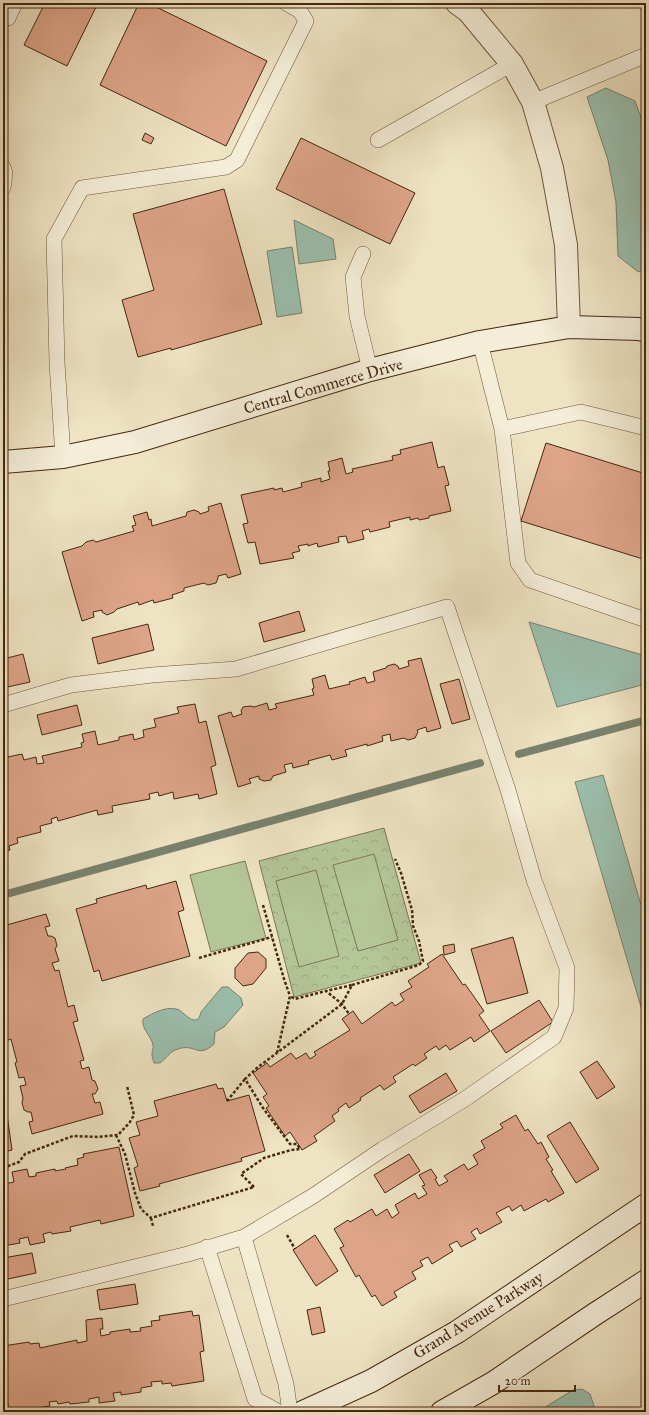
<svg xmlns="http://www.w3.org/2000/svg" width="649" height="1415" font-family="'IM FELL Great Primer',serif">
	<defs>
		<pattern id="forest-crowns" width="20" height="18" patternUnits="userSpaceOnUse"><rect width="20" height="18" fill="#b4c598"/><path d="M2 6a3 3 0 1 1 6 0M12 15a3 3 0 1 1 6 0" fill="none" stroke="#9ca982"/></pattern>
	</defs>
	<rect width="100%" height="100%" fill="#eee3c3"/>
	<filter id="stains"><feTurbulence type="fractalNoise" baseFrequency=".005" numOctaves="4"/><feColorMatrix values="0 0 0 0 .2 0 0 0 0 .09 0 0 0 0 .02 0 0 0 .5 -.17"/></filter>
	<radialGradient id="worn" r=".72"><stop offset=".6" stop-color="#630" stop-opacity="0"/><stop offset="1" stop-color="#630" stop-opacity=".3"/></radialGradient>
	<path fill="url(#forest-crowns)" stroke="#7d7654" d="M384,828L421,963L294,997L259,861Z"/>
	<path fill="#b4c598" stroke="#7d7654" d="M374,854L398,940L358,951L333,865Z
		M245,861L266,938L211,952L190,875Z
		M316,870L339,956L299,967L276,881Z"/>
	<path fill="#9bbfae" stroke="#79826e" d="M606,88L635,101L646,131V273L637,271L618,256L616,202L608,160L587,97Z
		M294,220L333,239L336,259L299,264Z
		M292,247L302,313L277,317L267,251Z
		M529,622L646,656V684L557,707Z
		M603,775L646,922V1024L575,782Z
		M222,987H228L241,998L243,1005L224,1027L215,1032L214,1044C198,1059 195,1043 178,1049C170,1051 167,1058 160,1063H154C153,1060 152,1057 152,1054C152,1050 154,1048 153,1045C151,1035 141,1029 143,1019C153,1013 168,1005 179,1010C184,1013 190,1021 196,1020C199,1019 200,1016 201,1012Z
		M582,1389L590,1394L596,1412H537L573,1390Z"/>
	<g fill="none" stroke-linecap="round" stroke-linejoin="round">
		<path stroke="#79826e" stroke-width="8" d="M519,754L646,720
			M3,895L480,763"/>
	</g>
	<path fill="#dda488" stroke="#46270f" d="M45,3H98L67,66L24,45Z
		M139,3H148L267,61L226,146L100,85Z
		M145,133L154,138L151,144L142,140Z
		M301,138L415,193L390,244L276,189Z
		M224,189L262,324L171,350V348L138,357L122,300L154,290L133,214Z
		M432,442L438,468L444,466L449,485L445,486L451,511L429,516V518L419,520L418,518L410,520V517L389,522L390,527L370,532L369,529L362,531L364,539L348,543L346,536L338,537L339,542L318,547L317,543L308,546V544L298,546L300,551L292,553L294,558L260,564L255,542L248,543L243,524L248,523L241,495L274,488V490L282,488L283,492L302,487L301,483L321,478V482L330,479L328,471H330L328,462L342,458L346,474L353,472L352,469L393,460L392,456L401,454L400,450Z
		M546,443L646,474V560L521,521Z
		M221,503L241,574L228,578L226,574L218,576V578L216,583L208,585L204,583L184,588V591L172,595L173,598L154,603L153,600L139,605L138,602L117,609L114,612L107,615L102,612V610L93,612L94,617L82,621L62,552L82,546L86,542L93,540L96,542L134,531L132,526L136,525L133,516L147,512L149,520L151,519L152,526L186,516L187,512L194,510L199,512L200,514L209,511L208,507Z
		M299,611L305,631L264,642L259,623Z
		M148,624L154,650L98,664L92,638Z
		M23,654L30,682L3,688V659Z
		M421,658L441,728L427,732L426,727L417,730L418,732L415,738L408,740L404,738L391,741L390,734L382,736L383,741L367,746V744L345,750L347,756L332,760L330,755L308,761L309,764L293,768L292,763L284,765L286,772L273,776L271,780L264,781L259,779V776L249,779L251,783L238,787L218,716L231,712L233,717L242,714L241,711L243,707L250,706L254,707L267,703L269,710L277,708L275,704L314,695L312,689L314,688L312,679L325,675L329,689L350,684L349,682L365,677L367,683L375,681L373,672L386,668L387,666L394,664L398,666L399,669L409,666L408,661Z
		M459,679L470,719L452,724L440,684Z
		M195,704L199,723L206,721L216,765L211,767L217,794L199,799L198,794L174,799L173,792L159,796L158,792L149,794L150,799L112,806L113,812L98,815L97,810L58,821L57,817L51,819L52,823L40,826L41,832L17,838L18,843L9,846L10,850L3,851V758L22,754L24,760L36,757L37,764L44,763L42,756L82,747L81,743L84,742L82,734L95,731L98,745L119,740V737L133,734L134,740L144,737L143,730L156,727L154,719L179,713L177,707Z
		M77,705L82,725L42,735L37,715Z
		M176,881L184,910L178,912L190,956L102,981L99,970L94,972L76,909L97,903L96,899L146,885L147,889Z
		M46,914L50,926L45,927L48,936H51L55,938L57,946L55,949L59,961L52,963L55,971L59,970L68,1007L74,1005L78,1021L73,1022L84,1060L80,1061L82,1069L89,1067L92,1080L95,1081L98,1089L95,1094H92L95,1103L100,1102L103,1114L32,1134L29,1122L33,1121L31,1112H28L24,1110L22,1103L23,1098L20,1086L26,1085L24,1077L19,1078L15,1063L17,1062L11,1039L6,1041L5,1037H3V1023L7,1022L3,1008V926Z
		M513,937L528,993L487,1004L471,949Z
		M454,944L455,952L444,955L443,946Z
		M258,952L266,959V968L253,984L243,986L235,978V968L248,953Z
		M442,954L463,985L465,984L484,1011L479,1015L490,1031L474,1042L471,1037L450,1050L446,1045L439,1050L436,1046L424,1054L427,1058L415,1066L413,1064L393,1077L396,1082L384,1090L380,1085L360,1098L361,1100L349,1108L346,1103L338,1109L339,1111L332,1116L335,1121L314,1136L317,1141L302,1150L290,1132L285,1136L266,1108L269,1106L263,1097L267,1094L253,1073L267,1063L270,1067L291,1053L296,1059L306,1053L310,1059L316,1055L314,1052L350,1030L342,1019L353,1011L362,1024L392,1002L395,1006L404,1000L400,994L412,987L408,981L429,967L427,964Z
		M539,1000L553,1022L506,1053L491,1031Z
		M597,1061L615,1087L597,1099L580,1072Z
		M446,1073L457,1091L420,1113L409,1096Z
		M216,1084L218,1089L223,1088L227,1101L249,1095L265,1151L241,1158L242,1161L159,1184L160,1186L140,1191L134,1168L138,1166L129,1138L140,1135L136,1122L158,1116L154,1101Z
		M3,1093H4L12,1150L3,1152Z
		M516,1115L525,1131L528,1129L538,1144L541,1142L549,1157L546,1159L553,1170L551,1171L564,1193L548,1202L546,1199L524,1211L521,1205L512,1211L509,1206L496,1213L502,1222L480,1234L477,1228L471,1232L476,1239L461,1247L457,1241L449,1245L453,1251L432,1264L428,1257L420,1261L423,1266L412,1272L416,1279L394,1292L397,1297L382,1306L375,1295L372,1297L359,1275L356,1277L340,1248L344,1246L334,1229L348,1220L350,1222L372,1209L376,1216L387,1209L392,1218L399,1213L395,1205L415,1193L418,1199L427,1194L422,1186L425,1185L419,1175L431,1169L437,1178L435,1179L439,1186L448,1181L444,1176L464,1164L468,1170L478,1164L473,1155L485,1148L481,1141L503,1128L500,1124Z
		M570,1122L599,1169L576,1183L547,1136Z
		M119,1147L134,1216L101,1224L100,1220L70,1227L71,1231L52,1234L51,1232L43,1234L45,1242L30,1245L28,1237L19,1239L20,1243L3,1246V1181L4,1184L14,1182L12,1172L27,1169L29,1177L36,1176V1173L55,1169V1171L66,1169L65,1168L78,1165L77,1159L84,1157L83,1154Z
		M409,1154L420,1171L385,1193L374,1175Z
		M315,1235L338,1271L316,1286L293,1250Z
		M32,1253L36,1273L3,1280V1258Z
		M135,1284L138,1304L100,1310L97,1290Z
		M320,1307L325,1332L312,1335L307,1310Z
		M192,1311L193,1316L199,1315L204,1351L200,1352L204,1381L172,1386L171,1383L162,1384V1381L151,1382L152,1386L141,1388V1392L121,1395V1392L113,1393L115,1401L99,1403V1397L89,1399V1402L70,1404L69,1402L58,1404L57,1401L49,1402L50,1406L42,1407L43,1412H9L6,1389H3V1346L29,1342L30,1344L39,1343L40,1348L77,1340V1343L87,1341L86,1320L102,1318L103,1329H100L101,1336L110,1334V1332L130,1329V1332L141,1331L140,1328L152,1326L151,1321L160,1320L159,1316Z"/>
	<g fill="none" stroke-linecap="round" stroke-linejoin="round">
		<g stroke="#70563c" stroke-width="16">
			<path id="lane" d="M8,18L15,3
				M533,102L646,55
				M378,140L512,64
				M3,167L5,173L3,188
				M363,254L353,277L357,316L370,370
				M480,342L502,429L581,412L646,428
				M502,429L518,563L530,580L646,620
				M63,457L57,363L54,239L82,188L226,167L237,160L306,21L300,11L286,3
				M3,705L71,685L152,675L236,669L447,607L508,790L534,880L567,968L566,1008L554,1037L465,1099L383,1149L313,1196L244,1237L188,1254L3,1299
				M244,1237L286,1384L290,1412
				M207,1247L255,1399L279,1412"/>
		</g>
		<g stroke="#70563c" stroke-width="24">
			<path id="street" d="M457,3L468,11L512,64L533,102L552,168L566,245L569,327"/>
		</g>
		<g stroke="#46270f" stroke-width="24">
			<path id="secondary" d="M3,462L63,457L135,442L370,370L480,342L569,327L639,329L646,331
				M303,1412L371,1381L457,1332L646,1205
				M442,1412L493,1383L595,1314L646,1281"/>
		</g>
		<path stroke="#46270f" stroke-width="2.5" stroke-dasharray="3 2" stroke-linecap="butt" d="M263,905L284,979L290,996
			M199,958L272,937
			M352,985L419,965L423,961L419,941L413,926L412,910L401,873L395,859
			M277,1053L290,996L295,999L326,991L342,1004L349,1014
			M227,1101L245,1079
			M116,1135L125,1154L135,1193L141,1209L151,1218L254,1187
			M3,1168L19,1162L25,1154L73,1136L98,1137L118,1135L130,1122L134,1115L127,1086
			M254,1187L241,1174L264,1158L291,1150L300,1149L297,1144H290L263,1108L245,1079L258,1067L342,1004L352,985L326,991
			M151,1218L153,1226
			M287,1235L295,1249"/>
		<use href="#lane" stroke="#f4edd8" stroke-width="15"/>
		<use href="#street" stroke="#f4edd8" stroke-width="22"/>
		<use href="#secondary" stroke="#f4edd8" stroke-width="22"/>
	</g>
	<g text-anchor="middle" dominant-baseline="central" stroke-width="4" stroke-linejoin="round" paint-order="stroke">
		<g font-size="16" fill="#46270f" stroke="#f4edd8">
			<text transform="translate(323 386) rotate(-16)">Central Commerce Drive</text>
			<text transform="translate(478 1315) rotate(-32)">Grand Avenue Parkway</text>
		</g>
	</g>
	<rect width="649" height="1415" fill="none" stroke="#eee3c3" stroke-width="16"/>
	<rect x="4" y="4" width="641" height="1407" fill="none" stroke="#46270f" stroke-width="2"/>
	<rect x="8" y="8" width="633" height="1399" fill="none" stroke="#46270f"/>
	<path d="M499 1385v6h76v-6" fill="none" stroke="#46270f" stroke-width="2"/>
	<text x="505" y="1385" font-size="12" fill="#46270f" stroke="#f4edd8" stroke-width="3" paint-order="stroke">20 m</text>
	<rect width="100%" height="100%" filter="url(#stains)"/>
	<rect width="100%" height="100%" fill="url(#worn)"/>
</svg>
